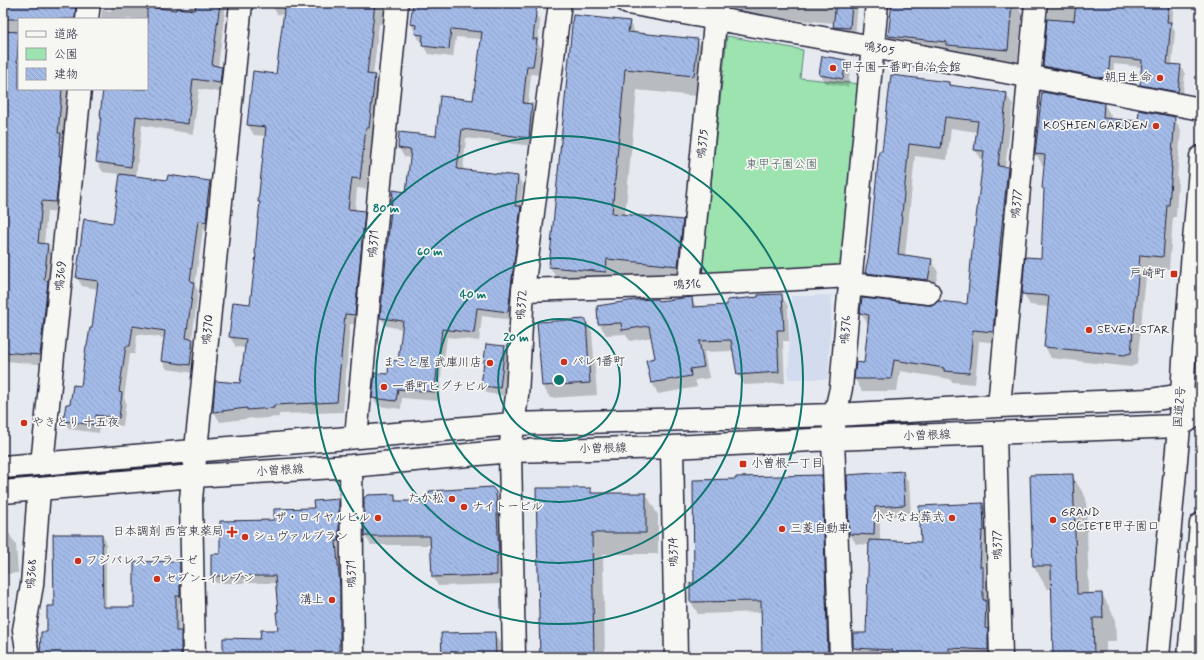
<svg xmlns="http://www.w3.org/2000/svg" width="1204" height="660" font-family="Mynerve,'Klee One',sans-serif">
	<defs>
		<pattern id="building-back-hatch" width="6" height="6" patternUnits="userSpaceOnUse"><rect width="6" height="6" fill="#a4bbe8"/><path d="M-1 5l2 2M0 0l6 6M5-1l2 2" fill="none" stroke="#8da0c8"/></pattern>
	</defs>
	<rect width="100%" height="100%" fill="#e6eaf0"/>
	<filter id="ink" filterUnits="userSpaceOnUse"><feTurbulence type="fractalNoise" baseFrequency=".025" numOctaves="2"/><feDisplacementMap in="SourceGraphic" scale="8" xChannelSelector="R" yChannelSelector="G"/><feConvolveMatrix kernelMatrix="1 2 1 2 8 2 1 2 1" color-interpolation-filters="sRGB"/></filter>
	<g filter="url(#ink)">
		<path fill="#d2dcee" d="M832,295L828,379H788L791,296Z"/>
		<path fill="#9ce3b0" stroke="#5f8276" d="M727,36L803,50L800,78L861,84L841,264L836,270L709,274L702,266Z"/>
		<path fill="#0003" d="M3,3H77L76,8L81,16V19H19V89H68L64,140L66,144L61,212L47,211L44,244H47L53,254L46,365L7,361L3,404Z
			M112,3H161L160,7L196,12L197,3H226L218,67L221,68L227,78L226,93L199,89L193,134L142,125L136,177L168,181L209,182L214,190L211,230L203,229L195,285L198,291L192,340L197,348L194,373L167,369L162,361L165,338L137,334L135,354H130L124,398L126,402L123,426L100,423L99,433L69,429L64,420L81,387L93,329L98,289L82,286L77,278L114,224L121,174L103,172L97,162L102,119L101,116L104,89H147V19H101L102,9L111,11Z
			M271,3H389L388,25L379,24L373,76L380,86L374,138H372L366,189L357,188L355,211L364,212L370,222L360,325L350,324L343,412L279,414V417L254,419L253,418L220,422L214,412L216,382L241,384L246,348L236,347L230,337L251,306L257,255L260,205L259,202L266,136L254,135L248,125L277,75L284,15L277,14Z
			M420,3H501L535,13L540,21L538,43L541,48L538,75L531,74L528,105H532L537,114L533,146L466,138L463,171L518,177L523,186L520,206L526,216L513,320L482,316L479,341L447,337L443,366H442L439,401L402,398L401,409L378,406L373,398L399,362L403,329L386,326L381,318L407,193L411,158L404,157L399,148L400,133L437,137L474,101L482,39L456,37L453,57L428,54L423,45V43H421L411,24Z
			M662,3H711L710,12Z
			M739,3H858L855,38L840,37L834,27L835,23L798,20L797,27L744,20L739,10Z
			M893,3H1015L1022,14L1017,66L899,52L889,36Z
			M1049,3H1174L1172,25L1175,31L1172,65L1180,66L1185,74L1182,99L1145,92L1141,84L1142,67L1114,64L1112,86L1048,74L1044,66Z
			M629,22L636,34L697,40L709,60L706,97L637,90L625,215L682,221L694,242L690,286L562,288L550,267Z
			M846,61L850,69L848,87L825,83L820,75Z
			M949,83L951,87L1006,94L1013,105L1005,168H1008L1014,180L999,343L979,341L975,384L952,382L950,379L900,371L897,391H862L855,379L857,363L865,364L869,325L868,324L861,313L928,306L968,305L983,161L975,150L977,132L951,128L947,160L915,156L905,256L931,260L938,272L934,291L873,285L866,273L883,152Z
			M1104,104L1111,116L1110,120L1139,122L1174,118L1181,130L1177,177L1178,180L1176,217H1173L1169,269L1147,267L1137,364L1131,367L1051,358L1045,346L1049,307L1030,305L1023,293L1042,259L1045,191L1043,188L1045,166H1043L1036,154Z
			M781,295L788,306L789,341H783L785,383L744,385L738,374L734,351L704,352L709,378L695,380L697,387L658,394L652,383L648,361L657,359L652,337L630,341L625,334L606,335L599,323L658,302L691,298L697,308L728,306Z
			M586,320L592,332L597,395L550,398L543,386L538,323Z
			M504,347L509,355L504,396L487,393L482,385Z
			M903,472L909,483L911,515L880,517V541L922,543L982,504L987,513L989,540H986L985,572L987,577V604L990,610L992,657L859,656L854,648L867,634L870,545L856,544L850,534Z
			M1072,475L1086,498L1089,594H1102L1115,618L1116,641H1106V657H1054L1052,589H1047L1034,566Z
			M821,476L828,487L834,657H763L762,612L698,614L691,602L695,584Z
			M590,489L593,494H646L658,515V554H603L605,657H541Z
			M496,493L501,502L502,584L438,586L433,577L431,545H371L365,536L394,495L398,502H431Z
			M338,500L342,507L343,548H340L343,595L342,657H224V639L261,640L279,631V613L277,583H216L212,576V555H221L275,521Z
			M3,530H7L16,545L18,573L3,574Z
			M102,535L106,542V608H135L179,562L183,569L184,603H179L180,632L185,639V657H41L55,607Z
			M494,633L501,645L502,657H443Z"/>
		<path fill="url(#building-back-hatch)" stroke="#22223b" d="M7,3H51L76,5L75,19H6Z
			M196,3H220L212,65L222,67L220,83L193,79L188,124L136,116L131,167L96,162L101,116H100L103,89H147V7L176,10V8L195,10Z
			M285,3H375L367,74L375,75L369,128H366L360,179L352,178L348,209L365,211L355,315L345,314L337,402L274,405V408L247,410V408L213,412L215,381L240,383L246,339L229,337L233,302L250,304L256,254H255L257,229L260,202H258L266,127L247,125L253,71L276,74Z
			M413,3H525L537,4L533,39H537L533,66H527L523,103L532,104L529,138L462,129L457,169L518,176L515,206H521L508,312L477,308L474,333L442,329L439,358L438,357L435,392L398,389L396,401L372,398L375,373L388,374L389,360L398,361L403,321L380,318L393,190L406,192L411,150L398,148L399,132L436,136L440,96L473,100L482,32L451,29L449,49L422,46L423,35L415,34L416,25L410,24Z
			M836,3H852L850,28L833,27Z
			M892,3H1012L1008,50L946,45V42L888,36Z
			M1076,3H1169L1167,22H1171L1167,64L1181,65L1178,92L1140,85L1142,60L1110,57L1108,79L1043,66L1047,19L1074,21Z
			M573,15L630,21L628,32L698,39L694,76L625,69L612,213L683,220L678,266L607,259L606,272L549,267Z
			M3,31L19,32L17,62L19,63V89H62L58,133H61L59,156H61L56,202L42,201L38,243L48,244L44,280L48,281L40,355L3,352Z
			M822,56L846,60L843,79L819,75Z
			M891,75L949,82V85L1007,93L998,166L1008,167L999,255H1000L993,332L973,330L969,373L944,371V368L894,360L891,379H854L856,362L864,363L869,315L860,313L862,298L928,305H934L938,301L967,304L972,251L984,151L974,150L978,121L945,117L941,148L909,144L898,254L932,259L928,280L865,273L869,254L879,151H882Z
			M1042,92L1104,103L1103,118L1138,121L1139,110L1175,117L1171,167H1172L1169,205H1167L1163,257L1140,255L1131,353L1124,355L1044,347L1049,296L1022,294L1025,257L1041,258L1044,189L1042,188L1045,155L1035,154Z
			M120,174L167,180L168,175L210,181L207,203H208L206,222L198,221L190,281L194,282L186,338L193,339L190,365L161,361L165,331L133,326L130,346H126L119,392L122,393L119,418L96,415L95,425L63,421L66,404H70L73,385L81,386L86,346H87L90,328H92L98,281L76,278L84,219L113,223Z
			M782,294L784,330H777L779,372L737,375L731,340L699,341L704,367L690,369L691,376L651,383L646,360L655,358L649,326L622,330L621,323L598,324L597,306L635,300L657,299L658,301L692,297L693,307L727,305V300L758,297V295Z
			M586,319L590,383L542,386L537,322Z
			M486,344L505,346L500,388L481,386Z
			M903,471L905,505L875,507L874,535L849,534L847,475Z
			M1073,474L1077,594L1102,593L1103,618H1093L1094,657H1053L1051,566H1033L1030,475Z
			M822,475L828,657H762L761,601L690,602V583H694L693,480L736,479V477Z
			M492,487L496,492L499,555H497V575L432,577L430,536H364V498L367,495L395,494V501H430L429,491Z
			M536,488H591V493H646V533H592L594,657H540Z
			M339,499V541H336L340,587V644H339V657H260V654L223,653V638L260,639L261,630H278L276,612H278L275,576H211V554H220V521L274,520V509L314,508L313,501Z
			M983,503L984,531H982L980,567H983V600H986L985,628L988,629V650L949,648V657H932V656L893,654V650L853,648V633H866L869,540L921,542L919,506Z
			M53,534H102L103,607H134V562L180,561V596H176V631H181V657H40L41,632H47V606H54Z
			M495,632L496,657H442L441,633Z"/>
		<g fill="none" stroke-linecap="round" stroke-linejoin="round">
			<g stroke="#22223b" stroke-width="25">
				<path id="minor" d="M628,3L873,47L1201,109
					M87,19L89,3
					M850,284L929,293
					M689,285L717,3
					M523,290L689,285L850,276
					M999,406L1036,3
					M995,434L1001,657
					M356,437L397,3
					M672,447L676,657
					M42,464L80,89
					M351,466L353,657
					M3,467L513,424L835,415L999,406L1150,400L1182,395L1200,402
					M3,492L194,476L351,466L510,451L672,447L833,439L1179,426L1201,412
					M28,657L24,630L32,585L39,490
					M194,657L191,499L241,3
					M514,657L510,451L517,395L523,290L560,3
					M841,657L833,439L835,415L841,388L848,306L877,3"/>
			</g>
			<g stroke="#22223b" stroke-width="25">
				<path id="highway" d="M1158,657L1182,395L1184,361L1201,157
					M1189,657L1201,524"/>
			</g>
			<use href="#minor" stroke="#f6f6f2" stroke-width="22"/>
			<use href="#highway" stroke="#f6f6f2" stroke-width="22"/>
		</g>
	</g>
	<g fill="none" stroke="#0f766e" stroke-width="2">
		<circle cx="559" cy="380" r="61"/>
		<circle cx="559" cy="380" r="122"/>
		<circle cx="559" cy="380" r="183"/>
		<circle cx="559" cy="380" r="244"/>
	</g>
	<g fill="#c8321e" stroke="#f6f6f2" stroke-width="1.5">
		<circle cx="833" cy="68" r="4"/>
		<circle cx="1160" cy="78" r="4"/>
		<circle cx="1156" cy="126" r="4"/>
		<rect x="1170" y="270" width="8" height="8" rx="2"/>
		<circle cx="1089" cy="330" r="4"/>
		<circle cx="564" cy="362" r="4"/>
		<circle cx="490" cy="363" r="4"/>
		<circle cx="384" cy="387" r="4"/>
		<circle cx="24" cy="423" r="4"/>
		<rect x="739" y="460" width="8" height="8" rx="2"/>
		<circle cx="452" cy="499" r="4"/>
		<circle cx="464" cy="507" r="4"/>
		<circle cx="378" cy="518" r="4"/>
		<circle cx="952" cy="518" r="4"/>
		<circle cx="1053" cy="520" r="4"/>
		<circle cx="782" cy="529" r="4"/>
		<path d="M230 526h4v4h4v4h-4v4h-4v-4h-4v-4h4z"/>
		<circle cx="245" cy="537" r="4"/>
		<circle cx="78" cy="561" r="4"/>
		<circle cx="157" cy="579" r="4"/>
		<circle cx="332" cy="600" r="4"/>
	</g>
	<g text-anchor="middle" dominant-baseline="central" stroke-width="3.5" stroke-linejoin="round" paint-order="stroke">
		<g font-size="12" fill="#22223b" stroke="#f6f6f2">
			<text transform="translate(879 49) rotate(10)">鳴305</text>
			<text transform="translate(703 144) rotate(-84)">鳴375</text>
			<text transform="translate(1017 204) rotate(-84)">鳴377</text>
			<text transform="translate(374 244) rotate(-85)">鳴371</text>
			<text transform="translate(61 276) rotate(-84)">鳴369</text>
			<text transform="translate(687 285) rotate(-2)">鳴316</text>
			<text transform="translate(522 305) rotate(-86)">鳴372</text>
			<text transform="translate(208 330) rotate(-84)">鳴370</text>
			<text transform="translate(846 330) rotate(-86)">鳴376</text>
			<text transform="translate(1180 407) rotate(-85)">国道2号</text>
			<text transform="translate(927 436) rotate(-2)">小曽根線</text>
			<text transform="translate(603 449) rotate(-1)">小曽根線</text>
			<text transform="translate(280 471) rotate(-4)">小曽根線</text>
			<text transform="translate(998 545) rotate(-91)">鳴377</text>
			<text transform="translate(674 552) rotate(-91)">鳴374</text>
			<text transform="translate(32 574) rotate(-85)">鳴368</text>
			<text transform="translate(352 574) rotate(-91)">鳴371</text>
		</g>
		<g font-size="12" fill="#22223b" stroke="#f6f6f2" text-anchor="start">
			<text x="841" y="68">甲子園一番町自治会館</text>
			<text x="1152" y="78" text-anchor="end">朝日生命</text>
			<text x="1148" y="126" text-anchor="end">KOSHIEN GARDEN</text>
			<text x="1166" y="274" text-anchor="end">戸崎町</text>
			<text x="1097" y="330">SEVEN-STAR</text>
			<text x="572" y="362">パレ1番町</text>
			<text x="482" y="363" text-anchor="end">まこと屋 武庫川店</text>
			<text x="392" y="387">一番町ヒグチビル</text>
			<text x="32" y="423">やきとり 十五夜</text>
			<text x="751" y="464">小曽根一丁目</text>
			<text x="444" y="499" text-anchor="end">たか松</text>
			<text x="472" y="507">ナイトービル</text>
			<text x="1061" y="513">GRAND<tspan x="1061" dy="14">SOCIETE甲子園口</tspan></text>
			<text x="370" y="518" text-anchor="end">ザ・ロイヤルビル</text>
			<text x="944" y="518" text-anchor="end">小さなお葬式</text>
			<text x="790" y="529">三菱自動車</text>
			<text x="224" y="532" text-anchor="end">日本調剤 西宮東薬局</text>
			<text x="253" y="537">シュヴァルブラン</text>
			<text x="86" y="561">フジパレス フラーゼ</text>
			<text x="165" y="579">セブン-イレブン</text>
			<text x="324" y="600" text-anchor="end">溝上</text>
		</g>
		<g font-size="12" fill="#475c5e" stroke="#f6f6f2">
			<text x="782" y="165">東甲子園公園</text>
		</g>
	</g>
	<circle cx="559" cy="380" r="6" fill="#0f766e" stroke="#f6f6f2" stroke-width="2"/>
	<g font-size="12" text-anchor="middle" font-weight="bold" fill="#0f766e" stroke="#f6f6f2" stroke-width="3.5" stroke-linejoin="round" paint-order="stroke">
		<text x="386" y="212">80 m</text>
		<text x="430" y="255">60 m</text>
		<text x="473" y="298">40 m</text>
		<text x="516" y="341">20 m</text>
	</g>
	<rect width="1204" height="660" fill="none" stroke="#f6f6f2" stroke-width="16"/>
	<rect x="8" y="8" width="1188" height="644" fill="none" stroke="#22223b" stroke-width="1.5" filter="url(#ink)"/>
	<rect x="18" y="18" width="130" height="72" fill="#f6f6f2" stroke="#a1a1a9"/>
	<rect x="26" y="31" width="20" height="6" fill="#f6f6f2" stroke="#a1a1a9"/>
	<text x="54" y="38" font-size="12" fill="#22223b">道路</text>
	<rect x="26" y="48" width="20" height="12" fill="#9ce3b0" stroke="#a1a1a9"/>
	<text x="54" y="58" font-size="12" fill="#22223b">公園</text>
	<rect x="26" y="68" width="20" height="12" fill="url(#building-back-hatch)" stroke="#a1a1a9"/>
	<text x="54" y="78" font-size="12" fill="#22223b">建物</text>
</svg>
